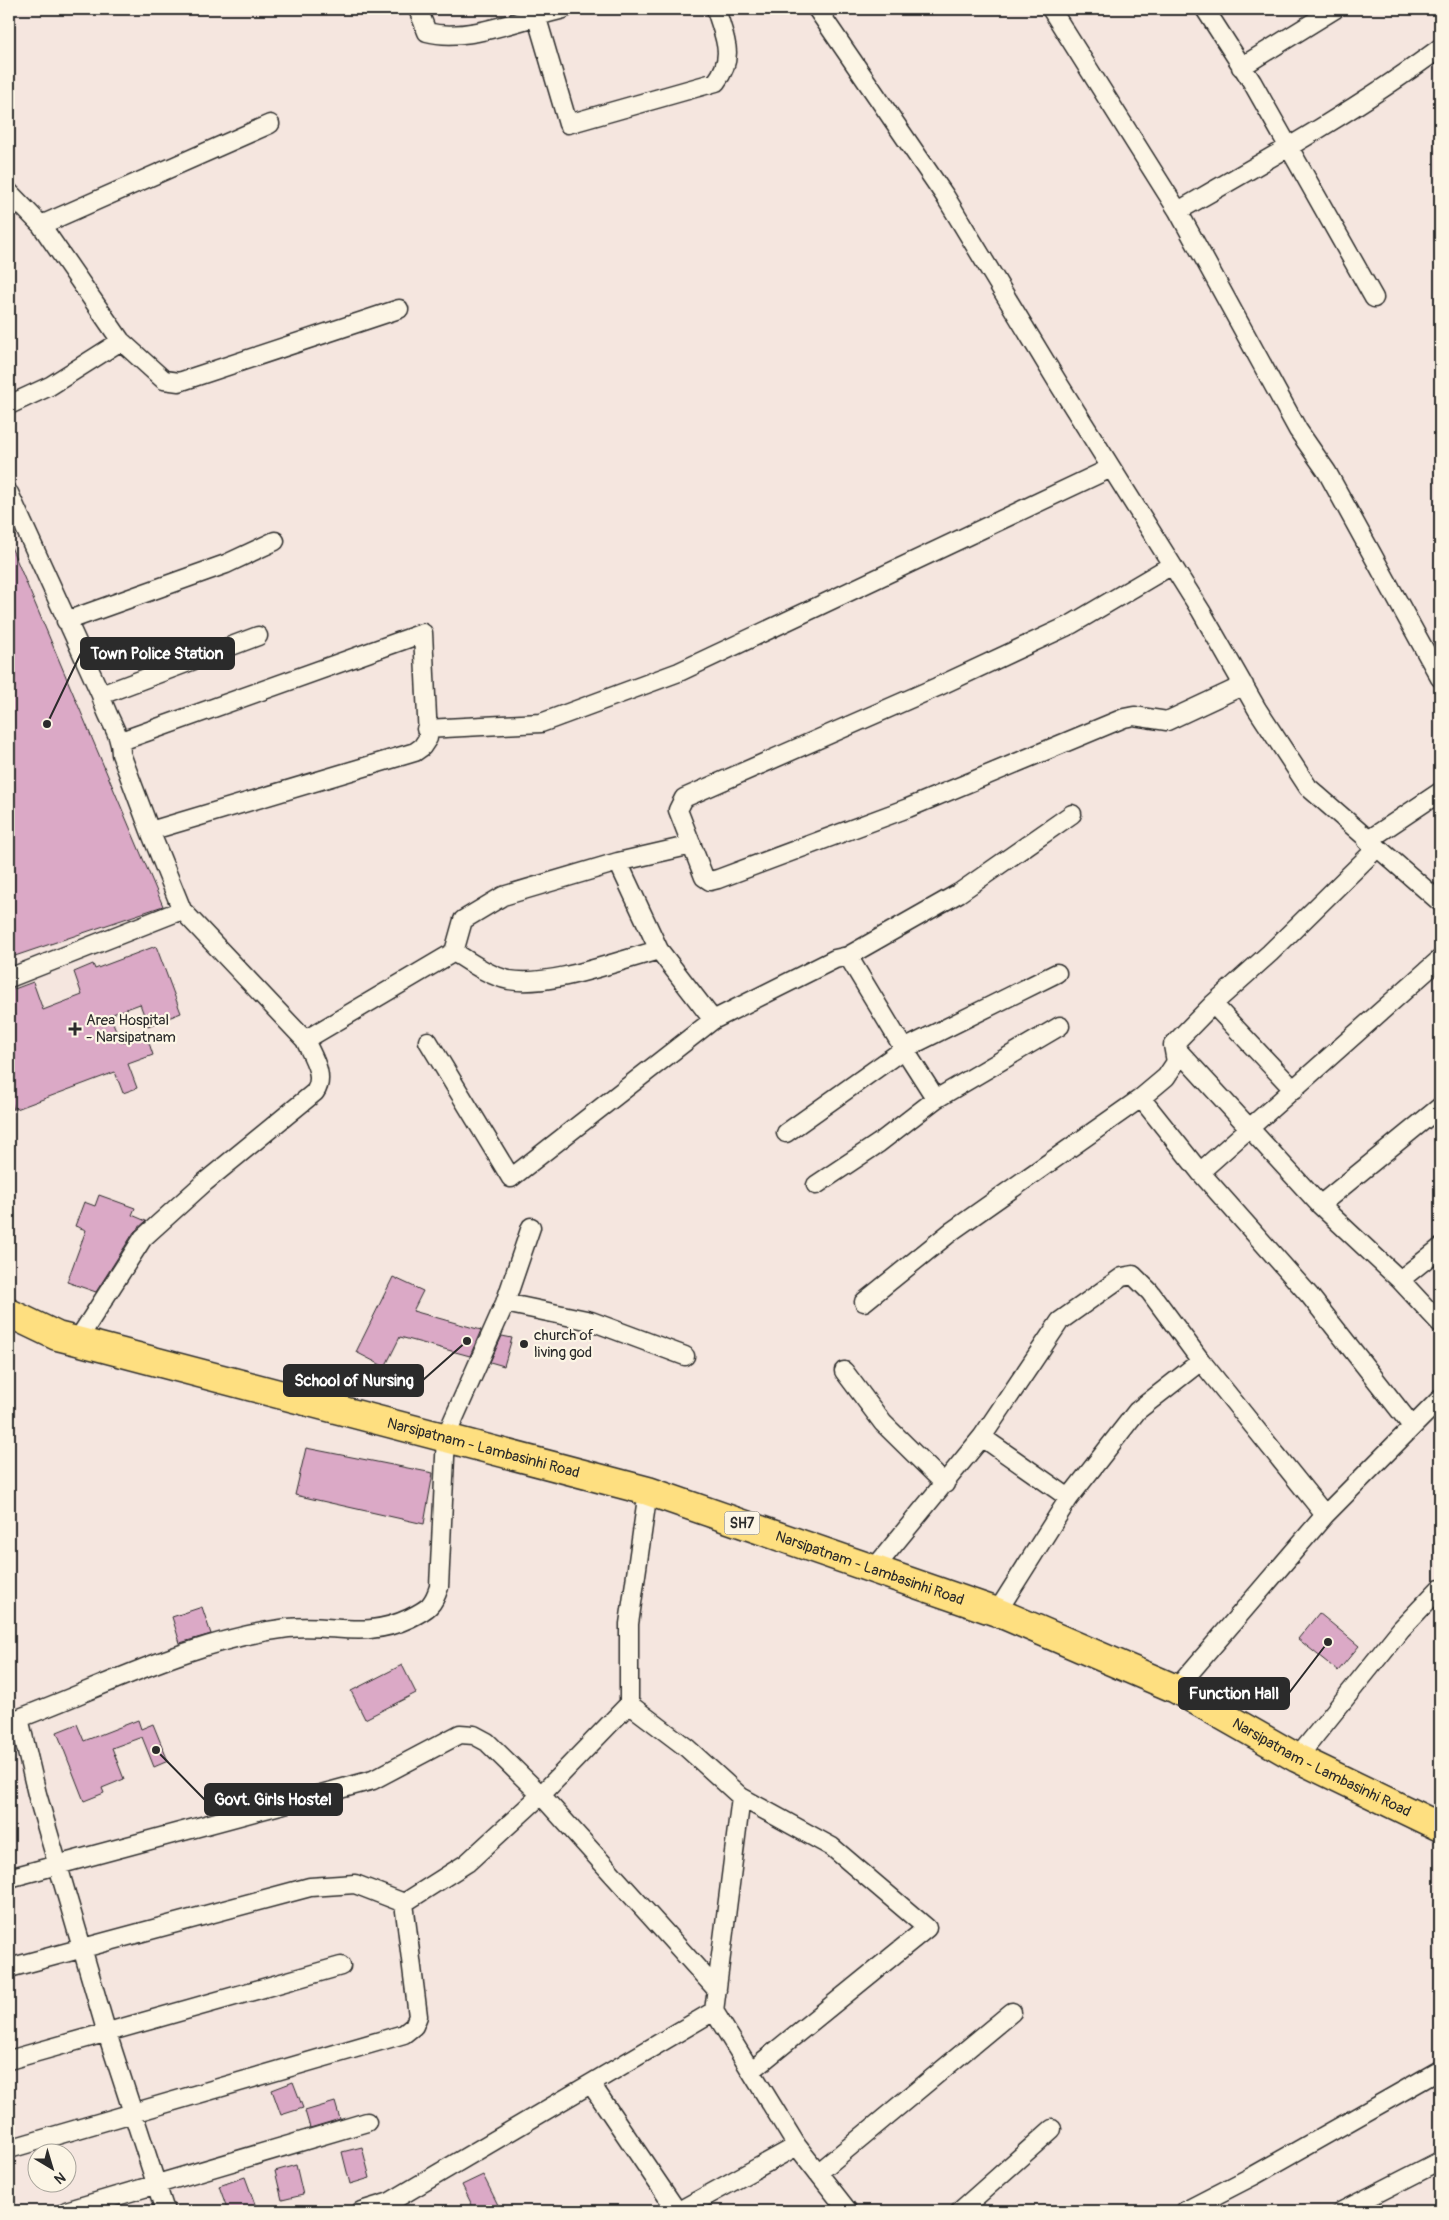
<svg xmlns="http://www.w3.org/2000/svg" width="1449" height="2220" font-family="Pangolin,sans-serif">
	<rect width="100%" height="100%" fill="#f5e6df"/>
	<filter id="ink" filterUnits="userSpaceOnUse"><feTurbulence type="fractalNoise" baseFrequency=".02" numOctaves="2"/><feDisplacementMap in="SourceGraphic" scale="10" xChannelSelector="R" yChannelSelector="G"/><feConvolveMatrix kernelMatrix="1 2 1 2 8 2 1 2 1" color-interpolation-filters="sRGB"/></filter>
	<g filter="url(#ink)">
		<path fill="#dba9c6" stroke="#2b2b2b" d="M9,542L163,906L9,958Z
			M156,946L181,1013L148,1026L140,1004L110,1015L121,1043L146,1034L153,1055L128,1064L137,1088L123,1093L115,1072L14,1110L9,1096V991L33,982L43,1010L82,995L74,972L93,964L95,969Z
			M99,1195L135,1208L132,1215L146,1221L134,1232L96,1292L67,1282L86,1230L75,1226L84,1202L95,1206Z
			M393,1277L423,1291L413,1311L481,1330L470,1356L400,1337L385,1367L356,1352Z
			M502,1336L512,1338L504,1366L490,1362Z
			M306,1448L433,1473L424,1524L295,1495Z
			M202,1607L211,1634L180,1643L172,1617Z
			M1319,1613L1359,1646L1338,1671L1298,1639Z
			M402,1665L416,1693L365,1719L351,1691Z
			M138,1720L141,1729L153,1724L168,1761L154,1767L142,1737L112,1748L124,1779L102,1788L104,1793L84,1801L57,1732L77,1724L84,1741Z
			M293,2082L303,2108L281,2115L272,2090Z
			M335,2102L340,2119L310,2128L305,2111Z
			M362,2147L370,2178L350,2184L342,2152Z
			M296,2165L303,2195L282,2200L275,2171Z
			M483,2175L501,2211H475L462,2185Z
			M245,2177L256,2207L246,2211H228L219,2186Z"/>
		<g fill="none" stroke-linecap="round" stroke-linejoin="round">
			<g stroke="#2b2b2b" stroke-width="21">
				<path id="minor" d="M418,9L427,32C467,43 524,18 564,9
					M817,9L945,196L1060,386L1201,611L1257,709L1308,787L1440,902
					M1051,9L1178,211L1298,430L1327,472L1440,678
					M1205,9L1252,82L1374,298
					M536,15L568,124L716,82C736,56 724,37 716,9
					M1241,67L1335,9
					M9,192L41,225L121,341L164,380L179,382L399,309
					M1178,211C1267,160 1358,109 1440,48
					M41,225L270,124
					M9,405L50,386L121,341
					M9,493L101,695C106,718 121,732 121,754L150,831
					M1172,565L1072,624L937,687L684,798L678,810L704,877L710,881L718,879L908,808L1124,718L1134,716L1167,721L1244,685
					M66,621L226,564L275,541
					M101,695L258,636
					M426,729L541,723L679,672L1111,468
					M121,741L423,633L428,738L422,747L415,752L150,831L182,910L305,1040
					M1367,841L1440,792
					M618,862L659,950L713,1020
					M454,952C470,962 489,976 509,980C551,987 617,961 659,950
					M848,956L904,1049L936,1099
					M9,978L182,910
					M1213,1004L1294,1090
					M428,1041L511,1178L713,1020L835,959L848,956L959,893L1072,814
					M1141,1098L1200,1172L1310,1296L1412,1426
					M1440,1107L1320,1205L1400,1280L1440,1323
					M786,1133L904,1049L1057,973
					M1200,1172L1440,959
					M816,1185L879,1143L936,1099L1060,1026
					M1320,1205L1173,1045L1213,1004L1270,953L1376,849
					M1400,1280L1440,1248
					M864,1302L952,1231L1141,1098L1166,1077L1176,1062L1173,1045
					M505,1303L591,1321L685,1356
					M77,1341L143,1238L205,1182L315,1092C326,1076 312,1056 305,1040L454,952L463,920L503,896L618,862L692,845
					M844,1371L883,1423L945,1484
					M982,1437L1069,1498
					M648,1491L629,1624V1704L687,1748L741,1797L714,2011L797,2146L848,2211
					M873,1570L982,1437L1060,1321L1122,1277L1133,1275L1150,1292L1201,1361L1325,1515
					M997,1612L1069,1498L1137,1411L1201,1361
					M1176,1689L1325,1515L1440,1399
					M19,1718L37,1794L106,2030L165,2211
					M9,1722C100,1689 190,1640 288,1628C333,1623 364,1640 410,1618C428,1609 433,1606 439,1587L446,1436L505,1303L531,1227
					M1297,1758L1401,1629L1440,1588
					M741,1797L832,1847L927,1928L751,2071
					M9,1878L373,1780L460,1734L474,1735L487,1742L541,1795L717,1990
					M404,1903L467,1863L541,1795L629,1704
					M9,1968L310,1887L355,1884L404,1903
					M9,2060L341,1966
					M591,2084L677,2211
					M9,2149L404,2034L414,2026L418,2016L404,1903
					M818,2173L1012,2012
					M66,2211L367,2122
					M361,2211L390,2202L714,2011
					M679,2211L797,2146
					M960,2211L1052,2129
					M1185,2211L1253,2176L1440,2070
					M1342,2211L1440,2161"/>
			</g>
			<g stroke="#2b2b2b" stroke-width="31">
				<g id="primary">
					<path id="s1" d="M9,1313L57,1336L77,1341L648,1491L997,1612L1176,1689L1297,1758L1440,1827"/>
				</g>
			</g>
			<use href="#minor" stroke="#fcf5e5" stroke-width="18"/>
			<use href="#primary" stroke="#fedf80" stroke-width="28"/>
		</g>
	</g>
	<g fill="#2b2b2b" stroke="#fcf5e5" stroke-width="2">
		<path d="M72.5 1021.5h5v5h5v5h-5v5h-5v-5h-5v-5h5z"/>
		<circle cx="524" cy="1344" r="5"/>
	</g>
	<g text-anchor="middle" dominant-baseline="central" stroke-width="4.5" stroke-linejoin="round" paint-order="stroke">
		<rect fill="#fcf5e5" stroke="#6a6863" stroke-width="1" x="724.5" y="1511.5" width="35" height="23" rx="4"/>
		<g font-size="14" font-weight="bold" fill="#2b2b2b">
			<text x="742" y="1523">SH7</text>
		</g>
		<g font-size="15" fill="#2b2b2b" stroke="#fcf5e5" text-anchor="start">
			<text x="86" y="1020">Area Hospital<tspan x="86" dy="17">- Narsipatnam</tspan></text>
			<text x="534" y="1335">church of<tspan x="534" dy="17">living god</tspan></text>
		</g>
		<g font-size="15" fill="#2b2b2b" stroke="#fcf5e5">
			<text stroke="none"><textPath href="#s1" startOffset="494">Narsipatnam - Lambasinhi Road</textPath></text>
			<text stroke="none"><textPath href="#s1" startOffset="899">Narsipatnam - Lambasinhi Road</textPath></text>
			<text stroke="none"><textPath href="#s1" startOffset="1394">Narsipatnam - Lambasinhi Road</textPath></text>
		</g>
	</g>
	<path fill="none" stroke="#2b2b2b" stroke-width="2" d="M47 724L81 653M467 1341L423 1380M1328 1642L1289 1693M156 1750L205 1800"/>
	<g fill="#2b2b2b" stroke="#fcf5e5" stroke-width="2">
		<circle cx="47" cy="724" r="5"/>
		<circle cx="467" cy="1341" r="5"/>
		<circle cx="1328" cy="1642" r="5"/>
		<circle cx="156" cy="1750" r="5"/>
	</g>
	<g fill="#2b2b2b" stroke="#2b2b2b" stroke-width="2">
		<rect x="81" y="638" width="153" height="31" rx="5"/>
		<rect x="284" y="1365" width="139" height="31" rx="5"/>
		<rect x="1179" y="1678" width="110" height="31" rx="5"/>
		<rect x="205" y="1784" width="137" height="31" rx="5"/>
	</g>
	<g font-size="16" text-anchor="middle" font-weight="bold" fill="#fff">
		<text x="157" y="659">Town Police Station</text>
		<text x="354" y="1386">School of Nursing</text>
		<text x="1234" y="1699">Function Hall</text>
		<text x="273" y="1805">Govt. Girls Hostel</text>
	</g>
	<rect width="1449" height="2220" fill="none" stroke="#fcf5e5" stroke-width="30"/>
	<rect x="15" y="15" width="1419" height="2190" fill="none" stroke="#2b2b2b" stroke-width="2" filter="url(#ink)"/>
	<g transform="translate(52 2168) rotate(142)"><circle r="24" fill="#fcf5e5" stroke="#a8a49b"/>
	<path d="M0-4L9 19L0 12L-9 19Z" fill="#2b2b2b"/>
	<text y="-8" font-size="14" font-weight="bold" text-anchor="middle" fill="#2b2b2b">N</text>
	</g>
</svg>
